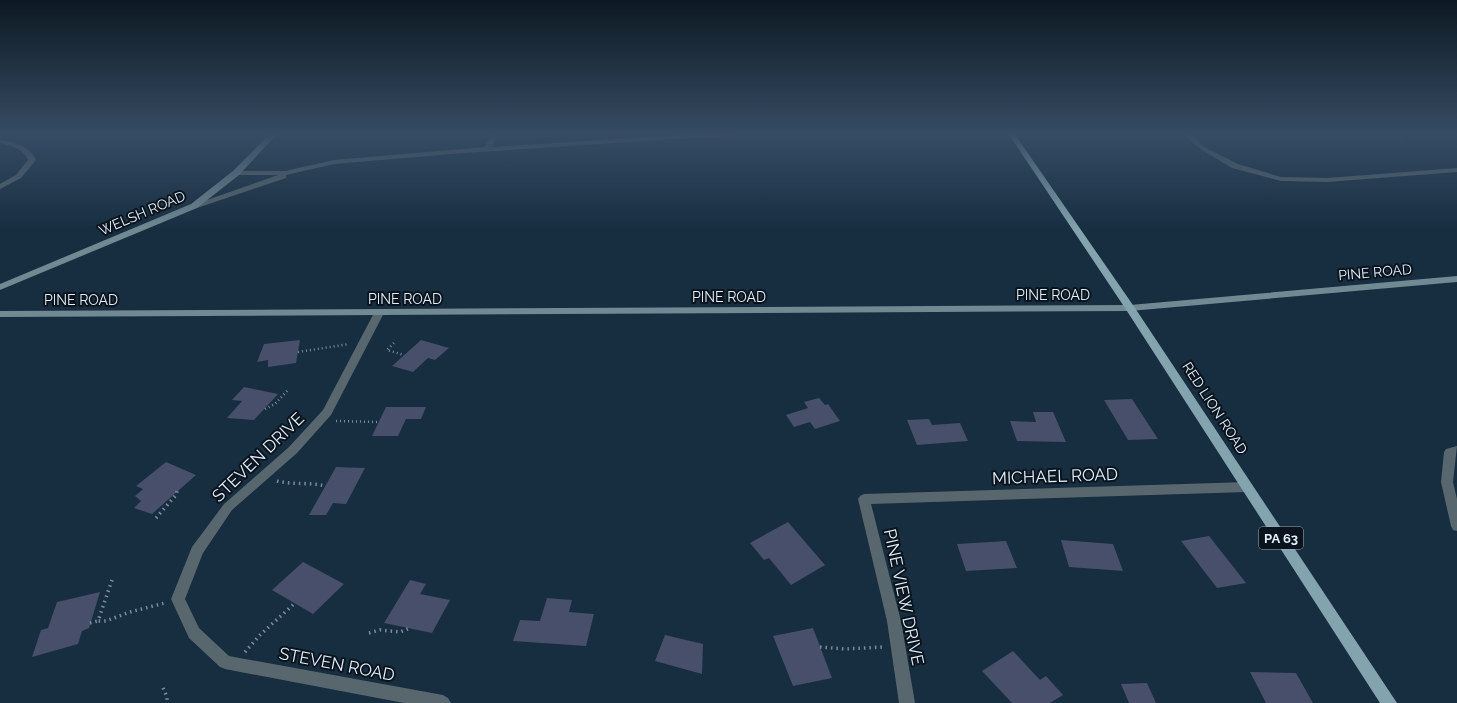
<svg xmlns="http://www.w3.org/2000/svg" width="1457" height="703" font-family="Raleway,sans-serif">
	<rect width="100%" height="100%" fill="#172d40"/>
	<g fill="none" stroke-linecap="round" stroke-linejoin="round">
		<path stroke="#011415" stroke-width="3.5" d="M1400,133L1407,139"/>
	</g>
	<path fill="#474f6a" d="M300,340L296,363L268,367V360L257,362L264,344Z
		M421,340L449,348L435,360L428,358L413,372L392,366Z
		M244,387L254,389L278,394L254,420L227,418L242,401L232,400Z
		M819,398L825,405L828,404L840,421L815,429L810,422L794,427L786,415L808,408L804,402Z
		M1132,399L1158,439L1128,440L1104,400Z
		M386,407H426L421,419H406L398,436H372Z
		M1033,412H1053L1066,442L1017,441L1010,421L1036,422Z
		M929,419L932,425L960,423L968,441L917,445L907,420Z
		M166,462L196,475L152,514L134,508L141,501L135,496L143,489L136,486Z
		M336,467L365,468L346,504L333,503L326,515H309Z
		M788,522L825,565L791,585L769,558L764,560L750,543Z
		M1209,536L1246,583L1217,588L1181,541Z
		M1061,540L1113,544L1123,571L1069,567Z
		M1006,541L1017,568L966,571L957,544Z
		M303,562L344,584L313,614L272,590Z
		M410,580L426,584L420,594L450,600L432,633L384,623Z
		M100,592L89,628L82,631L78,644L32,657L41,630L48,628L57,602Z
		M547,598L572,600L569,612L594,614L586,646L513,641L520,620L540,621Z
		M813,628L832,678L793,686L773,636Z
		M665,635L703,644L702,674L655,661Z
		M1013,651L1040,680L1046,676L1063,695L1050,703H1012L982,671Z
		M1250,672L1296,673L1313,703H1266Z
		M1147,683L1156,703H1129L1121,684Z"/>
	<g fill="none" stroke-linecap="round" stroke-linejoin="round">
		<path stroke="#7b8d9d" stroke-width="2.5" stroke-dasharray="1 3" stroke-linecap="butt" d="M394,343L387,350L404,355
			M298,352L349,344
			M265,409L275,404L288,390
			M336,421L378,422"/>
		<path stroke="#7b8d9d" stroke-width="3.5" stroke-dasharray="1.5 4" stroke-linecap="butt" d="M277,481C293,485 310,482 326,486
			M156,518L176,495L177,491
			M112,580L98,621H106L130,612L165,603
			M90,623L98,621
			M369,633L380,630L400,632L410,628
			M820,647L845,649L883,647
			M245,652L260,635L295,603
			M163,688L167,697V703"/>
		<path fill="#58676d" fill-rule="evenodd" d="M492,133H498L492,147L709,133H741L738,135L463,153L334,164L286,175V178L197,208H194L190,206L278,175H233V171H285L334,160L485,147Z
			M1181,133H1188L1206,148L1238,164L1281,177L1327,178L1457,168V172L1327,182L1281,181L1232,168L1202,150Z
			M0,139C14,143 29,145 36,160L21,178L0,189V184L16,175L28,160C23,148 11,146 0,143Z
			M379,310L384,313L331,415L297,453L232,510L203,553L185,599L199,628L229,656L443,695L448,698L451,703H404L225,669L220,667L189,638L171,599L192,547L224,504L289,447L323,410L374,313Z
			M1457,446L1453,482L1457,499V531L1453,530L1451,526L1441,482L1444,452L1446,449Z
			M1247,482L1251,484L1253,487L1251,490L1247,492L871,504L901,621L915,703H899L887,621L858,499L860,496L864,494Z"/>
		<path fill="#708992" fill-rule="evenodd" d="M271,133H278L239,175L197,208L0,290V284L191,204L233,171Z
			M1457,276V282L1130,311L0,317V311L1130,305Z"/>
		<path fill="#83a3ae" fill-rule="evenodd" d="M1008,133H1014L1135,308L1397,703H1380L1125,308Z"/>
	</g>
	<linearGradient id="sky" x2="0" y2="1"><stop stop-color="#0d1923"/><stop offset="0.58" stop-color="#364c64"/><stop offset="1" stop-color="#364c64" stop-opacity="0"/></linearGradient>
	<rect width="1457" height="231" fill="url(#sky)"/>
	<g text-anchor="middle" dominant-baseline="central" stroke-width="4" stroke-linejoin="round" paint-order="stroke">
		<rect fill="#0b141d" stroke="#a2aeba" stroke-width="1" x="1259" y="527" width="44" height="22" rx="3"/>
		<g font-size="13" font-weight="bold" fill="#e2f0fd">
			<text x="1281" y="538">PA 63</text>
		</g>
		<g font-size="14" fill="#e2f0fd" stroke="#0b141d">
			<text transform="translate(142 213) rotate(-23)">WELSH ROAD</text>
			<text transform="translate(1375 272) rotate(-5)">PINE ROAD</text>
			<text x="1053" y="295">PINE ROAD</text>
			<text x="729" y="297">PINE ROAD</text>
			<text x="405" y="299">PINE ROAD</text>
			<text x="81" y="300">PINE ROAD</text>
			<text transform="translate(1215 408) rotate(57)">RED LION ROAD</text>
		</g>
		<g font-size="17" fill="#e2f0fd" stroke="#0b141d">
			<text transform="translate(258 457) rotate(-44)">STEVEN DRIVE</text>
			<text transform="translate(1055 476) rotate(-2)">MICHAEL ROAD</text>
			<text transform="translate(904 597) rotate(78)">PINE VIEW DRIVE</text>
			<text transform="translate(337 664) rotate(11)">STEVEN ROAD</text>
		</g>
	</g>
</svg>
